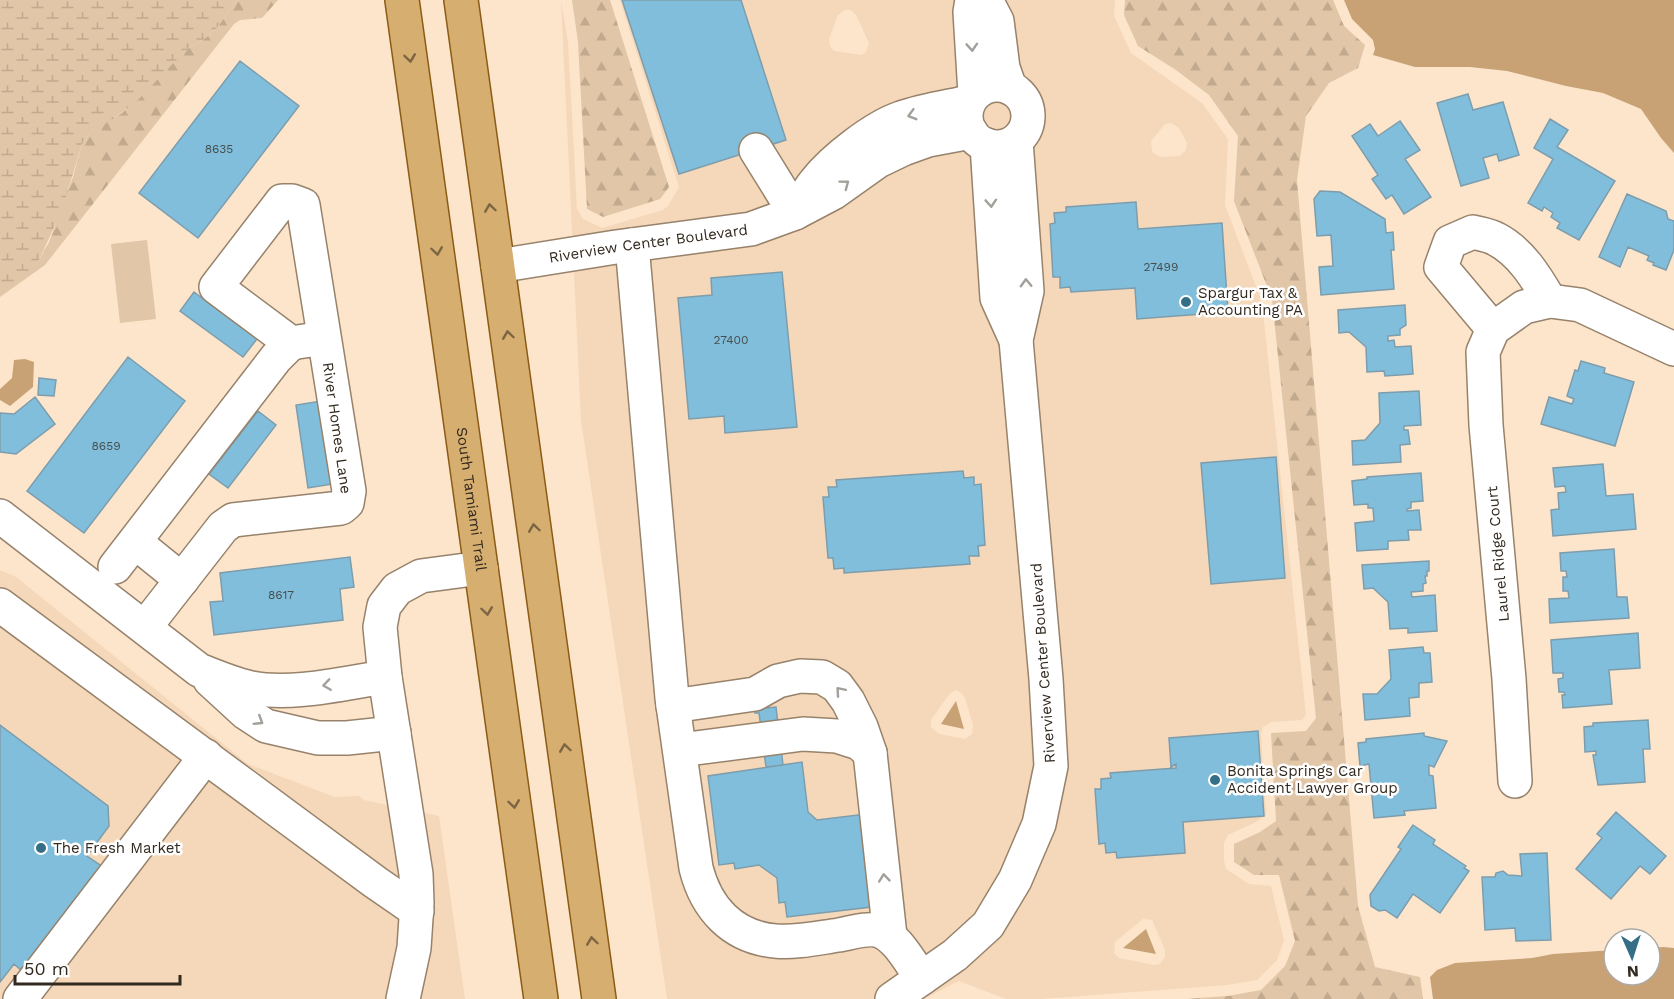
<svg xmlns="http://www.w3.org/2000/svg" width="1674" height="999" font-family="'Work Sans',sans-serif">
	<defs>
		<pattern id="forest-firs" width="22" height="20" patternUnits="userSpaceOnUse" patternTransform="scale(1.5)"><rect width="22" height="20" fill="#e1c6a7"/><path d="M5 1l3.5 6h-7zM16 11l3.5 6h-7z" fill="#c2aa8f"/></pattern>
		<pattern id="wetland-marsh" width="20" height="14" patternUnits="userSpaceOnUse" patternTransform="scale(1.5)"><rect width="20" height="14" fill="#e1c6a7"/><path d="M1 5h8M5 5V1M11 12h8M15 12V8" fill="none" stroke="#c2aa8f"/></pattern>
	</defs>
	<rect width="100%" height="100%" fill="#fce5cb"/>
	<path fill="#f5d8b9" fill-rule="evenodd" d="M561,0L568,42L577,209L583,219L602,228L663,210L668,206L679,187L620,0H1115L1114,16L1131,53L1202,103L1228,139L1225,205L1262,302L1306,715L1302,720L1271,722L1263,727L1261,734L1266,815L1256,822L1228,835L1224,843V861L1226,869L1249,884L1271,886L1284,940L1277,960L1257,980L1227,985L1041,999H1006L959,981L924,999H667L581,420ZM845,10H851L856,15L869,43L866,52L861,55L834,51L830,46L829,39L838,15ZM1171,123L1179,128L1187,143L1186,150L1180,156L1160,157L1152,152L1151,141L1165,124ZM956,690L961,693L965,698L973,725L972,734L965,739L939,734L931,727V720L950,693ZM1143,919L1152,920L1165,950V957L1160,964L1154,965L1119,958L1114,953L1115,942Z
		M0,570L16,577L248,764L335,797L359,796L364,800L439,816L465,999H0Z"/>
	<path fill="#e1c6a7" d="M147,240L156,319L120,323L111,244Z"/>
	<path fill="url(#forest-firs)" d="M237,0H278L262,18L240,20L234,24L45,265L0,297L28,274L39,260L49,242L73,177L82,144L92,130L122,113L186,50L203,40L216,29Z
		M572,0H610L669,187L660,199L603,217L587,209L578,42Z
		M1125,0H1333L1344,26L1365,45L1358,68L1329,83L1306,116L1297,180L1358,906L1375,967L1420,977L1423,999H1185L1228,996L1261,990L1285,966L1295,941L1279,875H1254L1234,862V844L1260,832L1276,821L1271,733L1306,731L1316,718L1272,299L1234,201L1238,136L1209,95L1176,70L1138,46L1124,15Z"/>
	<path fill="url(#wetland-marsh)" d="M0,0H237L216,29L203,40L186,50L137,101L107,123L92,130L82,144L62,210L39,260L29,274L0,297Z"/>
	<path fill="#c8a275" d="M1344,0H1674V153L1661,138L1641,109L1603,93L1566,86L1507,71L1470,67H1415L1373,55L1375,49L1373,40L1352,19Z
		M25,359L34,362L33,387L10,406L0,400V389L12,378L14,360Z
		M956,701L964,729L941,724Z
		M1146,929L1156,954L1123,948Z
		M1663,947L1674,948V999H1433L1430,977L1437,970L1455,963L1532,958L1553,954L1614,950V975H1650V948Z"/>
	<path fill="#81bedb" stroke="#7d9dad" stroke-width="1.5" d="M622,0H741L786,140L679,174Z
		M240,61L299,106L198,238L139,193Z
		M1468,94L1473,110L1503,102L1519,155L1499,161L1497,154L1483,158L1489,178L1461,186L1437,103Z
		M1550,119L1568,130L1557,147L1615,181L1579,240L1557,228L1560,223L1551,217L1553,213L1544,207L1542,211L1528,203L1553,159L1534,148Z
		M1400,121L1420,150L1405,159L1431,197L1404,214L1392,195L1386,199L1372,179L1378,175L1352,136L1370,124L1378,136Z
		M1320,191L1340,192L1385,219L1386,233L1393,232L1394,250H1391L1394,289L1321,295L1319,267L1333,266L1331,235L1317,236L1314,199Z
		M1627,194L1666,211L1668,219L1674,221V250L1666,270L1653,265L1654,263L1647,260L1649,256L1628,247L1620,267L1599,257Z
		M1136,202L1138,229L1222,223L1228,312L1137,319L1135,288L1071,292L1070,287L1060,288V277H1053L1050,224L1055,223L1054,213L1066,212V207Z
		M782,272L797,427L725,433L724,416L689,419L678,298L712,295L711,278Z
		M194,292L257,339L243,357L180,311Z
		M1405,305L1406,325L1400,329V335L1388,336V341L1394,340L1395,347L1411,346L1413,374L1385,376L1384,371L1367,372L1366,347L1349,332L1339,333L1338,310Z
		M128,357L185,401L84,533L27,491Z
		M1581,361L1605,368L1604,373L1634,382L1615,446L1541,424L1549,397L1572,404L1574,399L1567,396L1575,370L1578,371Z
		M39,378L56,380L54,396L38,395Z
		M1419,391L1421,425L1404,426V430H1408L1410,444L1400,445L1401,462L1353,465L1352,441L1365,440L1380,423L1379,393Z
		M35,397L55,424L16,454L0,452V413L14,414Z
		M321,401L333,484L308,488L296,405Z
		M258,411L276,425L228,488L209,474Z
		M1276,457L1285,578L1211,584L1201,463Z
		M1603,464L1606,496L1633,494L1636,529L1553,536L1551,510L1559,509L1558,493L1566,492L1565,486L1555,487L1553,468Z
		M963,471L964,478L974,477V485L981,484L985,545L978,546L979,556H969L970,564L844,573V568L834,569L833,558H828L823,497H829L828,487H837L836,480Z
		M1421,473L1423,501L1411,502V508L1407,509V511L1419,510L1421,530H1408L1409,540L1388,541V549L1357,551L1355,523L1374,521L1373,508H1368V504L1354,505L1352,481L1367,479V477Z
		M1614,549L1617,597H1627L1629,618L1550,623L1549,599L1569,598L1568,591H1563V577H1567L1566,571H1561L1560,553Z
		M350,557L354,587L340,589L343,620L214,635L210,602L223,601L220,573Z
		M1429,561V571H1427V576H1425L1426,583L1423,584V591L1411,592L1412,597L1435,595L1437,631L1408,633V628L1390,629L1388,602L1373,588L1364,589L1362,565Z
		M1638,633L1640,668L1609,670L1612,704L1563,708L1562,695H1565L1564,692H1559L1558,679L1563,678V673H1553L1551,640Z
		M1423,647L1424,653H1430L1432,682L1419,683V697L1409,698L1410,716L1365,720L1363,694H1377L1391,679L1389,650Z
		M776,707L783,765L766,767L759,713H755V709Z
		M1648,720L1650,749H1643L1645,782L1598,785L1593,755H1596V751L1585,752L1584,727L1593,726V723Z
		M0,725L108,806L109,826L87,856L103,867L23,972L14,964L0,982Z
		M1258,731L1264,816L1183,822L1185,853L1117,858L1116,852L1106,853L1105,843L1099,844L1095,789H1101V779L1111,778L1110,773L1176,768V764L1171,767L1169,738Z
		M1424,733V736L1447,741L1434,767L1429,765V775L1433,776L1436,808L1404,811L1405,815L1374,818L1369,764L1360,766L1358,743L1366,742V739Z
		M802,762L808,812L817,820L866,814L880,906L787,917L785,902L779,903L777,878L759,865L735,869L734,863L719,865L708,776Z
		M1616,812L1666,856L1650,874L1640,866L1611,899L1576,869L1602,838L1597,834Z
		M1413,825L1435,840L1433,844L1466,866L1464,868L1469,871L1440,913L1413,894L1397,918L1385,910L1379,911L1371,906L1370,895L1401,849L1398,847Z
		M1547,853L1551,940L1516,941L1515,928L1485,930L1482,877H1495L1496,873L1503,871L1508,875L1522,876L1520,854Z"/>
	<g fill="none" stroke-linecap="round" stroke-linejoin="round">
		<g stroke="#97826b" stroke-width="36">
			<g id="minor">
				<path d="M972,0L970,12L975,94"/>
				<path d="M986,0L997,21L1003,68L1010,88"/>
				<circle cx="997" cy="116" r="31"/>
				<path d="M987,145L997,298L1016,340"/>
				<path d="M756,150L795,213"/>
				<path d="M802,202C806,195 810,188 815,182C832,160 874,127 901,118C923,110 946,107 969,102"/>
				<path d="M632,245L672,698L696,868C706,908 732,937 775,941C796,943 818,938 839,935C850,933 869,927 880,931C898,938 910,963 922,978"/>
				<path id="s1" d="M498,266L616,247L751,229L795,213L833,193L878,161L903,149L928,140L971,132"/>
				<path d="M1493,329L1441,267L1450,242L1473,232C1480,234 1489,235 1496,239C1521,252 1536,277 1550,301"/>
				<path d="M0,516L199,670C216,677 233,684 251,688C292,696 344,683 385,677"/>
				<path d="M135,542L182,580"/>
				<path d="M115,567L276,358L291,343"/>
				<path d="M0,605L375,882L417,911"/>
				<path d="M145,627L223,527L233,520L341,508L347,503L349,491L303,205L292,201H282L216,287L291,343L324,338"/>
				<path d="M210,680L246,713L266,726L318,738H347L394,733"/>
				<path d="M673,706L755,694L778,681L800,676L822,677L837,686L848,701L861,727L870,753L890,936"/>
				<path d="M680,750L803,734L837,736L859,743L870,753"/>
				<path d="M1515,781L1509,679L1486,425L1483,352L1493,329L1524,307L1550,301L1580,305L1674,349"/>
				<path d="M20,999L206,756"/>
				<path d="M403,999L414,948L417,903L416,874L385,677L380,627L384,606L397,589L421,576L481,568"/>
				<path d="M892,999L955,955L988,925L1015,880L1039,824L1051,766L1046,679L1016,340L1027,291L1016,141"/>
			</g>
		</g>
		<g stroke="#8a5c16" stroke-width="36">
			<g id="major">
				<path id="s2" d="M402,0L541,999"/>
				<path d="M461,0L599,999"/>
			</g>
		</g>
		<use href="#minor" stroke="#fff" stroke-width="33"/>
		<use href="#major" stroke="#d6ae70" stroke-width="33"/>
	</g>
	<defs><path id="oneway-chevron" d="M-2-3.5L2.5 0L-2 3.5" fill="none" stroke-width="1.6" stroke-linecap="round" stroke-linejoin="round" transform="scale(1.5)"/></defs>
	<g stroke="#a39f9a">
		<use href="#oneway-chevron" transform="translate(972 47) rotate(86)"/>
		<use href="#oneway-chevron" transform="translate(912 115) rotate(164)"/>
		<use href="#oneway-chevron" transform="translate(845 184) rotate(-37)"/>
		<use href="#oneway-chevron" transform="translate(991 203) rotate(86)"/>
		<use href="#oneway-chevron" transform="translate(1026 283) rotate(-92)"/>
		<use href="#oneway-chevron" transform="translate(327 685) rotate(172)"/>
		<use href="#oneway-chevron" transform="translate(840 691) rotate(-131)"/>
		<use href="#oneway-chevron" transform="translate(259 721) rotate(32)"/>
		<use href="#oneway-chevron" transform="translate(884 878) rotate(-96)"/>
	</g>
	<g stroke="#7c6543">
		<use href="#oneway-chevron" transform="translate(410 58) rotate(82)"/>
		<use href="#oneway-chevron" transform="translate(490 208) rotate(-98)"/>
		<use href="#oneway-chevron" transform="translate(437 251) rotate(82)"/>
		<use href="#oneway-chevron" transform="translate(508 335) rotate(-98)"/>
		<use href="#oneway-chevron" transform="translate(534 528) rotate(-98)"/>
		<use href="#oneway-chevron" transform="translate(487 611) rotate(82)"/>
		<use href="#oneway-chevron" transform="translate(565 748) rotate(-98)"/>
		<use href="#oneway-chevron" transform="translate(514 804) rotate(82)"/>
		<use href="#oneway-chevron" transform="translate(592 941) rotate(-98)"/>
	</g>
	<g fill="#356e87" stroke="#fff" stroke-width="2">
		<circle cx="1186" cy="302" r="6"/>
		<circle cx="1215" cy="780" r="6"/>
		<circle cx="41" cy="848" r="6"/>
	</g>
	<g text-anchor="middle" dominant-baseline="central" stroke-width="5" stroke-linejoin="round" paint-order="stroke">
		<g font-size="12" fill="#464e4e">
			<text x="219" y="149">8635</text>
			<text x="1161" y="267">27499</text>
			<text x="731" y="340">27400</text>
			<text x="106" y="446">8659</text>
			<text x="281" y="595">8617</text>
		</g>
		<g font-size="15" fill="#32291f" stroke="#fff">
			<text stroke="none"><textPath href="#s1" startOffset="152">Riverview Center Boulevard</textPath></text>
			<text transform="translate(337 428) rotate(82)">River Homes Lane</text>
			<text stroke="none"><textPath href="#s2" startOffset="504">South Tamiami Trail</textPath></text>
			<text transform="translate(1498 554) rotate(-95)">Laurel Ridge Court</text>
			<text transform="translate(1043 663) rotate(-94)">Riverview Center Boulevard</text>
		</g>
		<g font-size="15" fill="#32291f" stroke="#fff" text-anchor="start">
			<text x="1198" y="293">Spargur Tax &amp;<tspan x="1198" dy="17">Accounting PA</tspan></text>
			<text x="1227" y="771">Bonita Springs Car<tspan x="1227" dy="17">Accident Lawyer Group</tspan></text>
			<text x="53" y="848">The Fresh Market</text>
		</g>
	</g>
	<g transform="translate(1632 957) rotate(177)"><circle r="28" fill="#ffffff" stroke="#ada9a5" stroke-width="1.5"/>
	<path d="M0-4.5L10 22L0 15L-10 22Z" fill="#356e87"/>
	<text y="-9" font-size="16" font-weight="bold" text-anchor="middle" fill="#32291f">N</text>
	</g>
	<path d="M15 975v9h165v-9" fill="none" stroke="#32291f" stroke-width="3"/>
	<text x="24" y="975" font-size="18" fill="#32291f" stroke="#ffffff" stroke-width="4.5" paint-order="stroke">50 m</text>
</svg>
